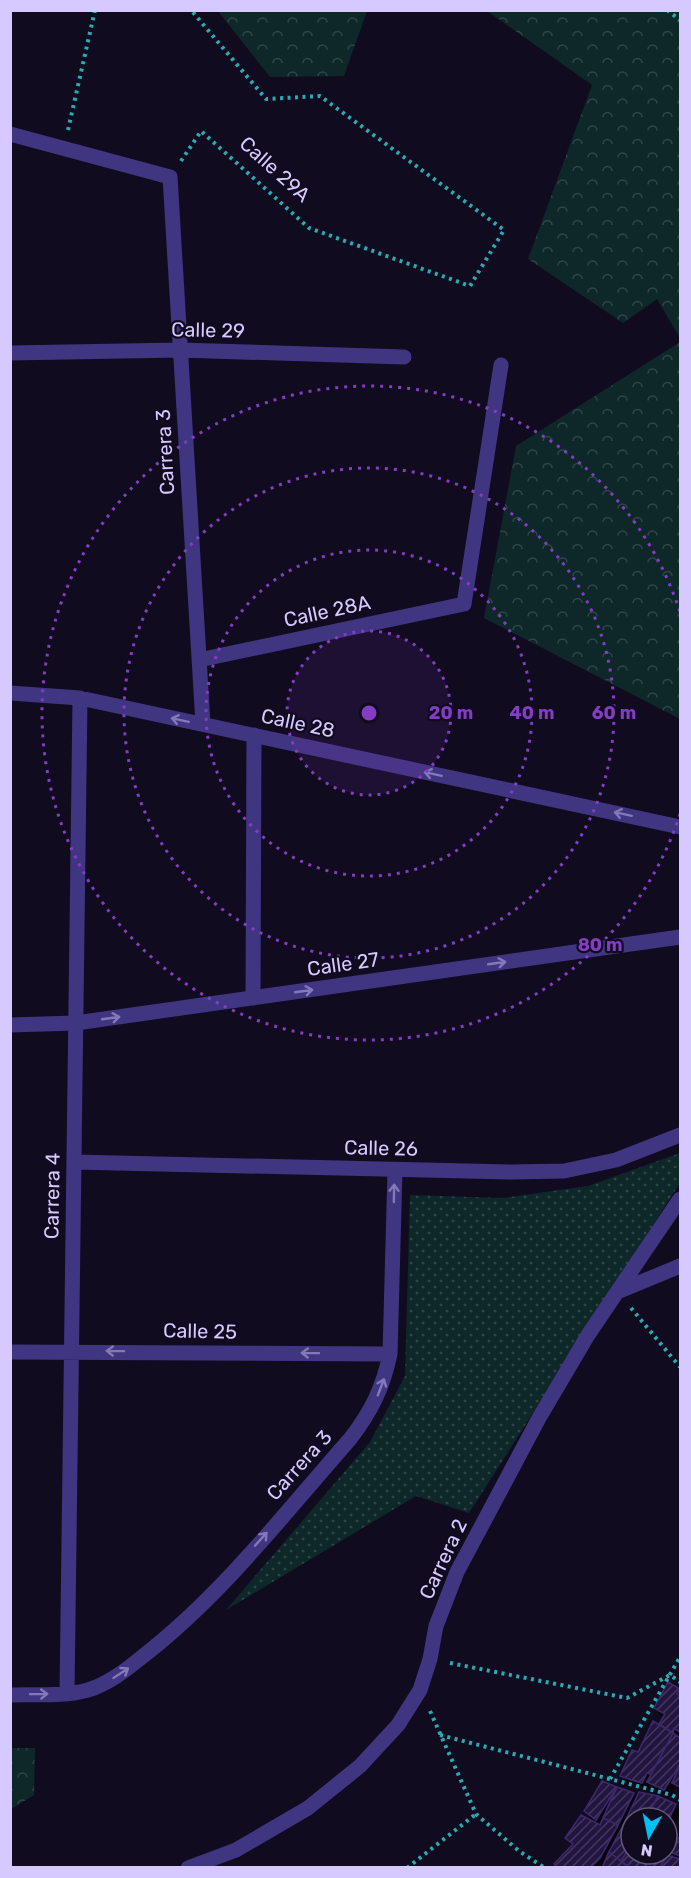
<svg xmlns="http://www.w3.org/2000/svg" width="691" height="1878" font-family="Rubik,sans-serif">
	<defs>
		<pattern id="forest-crowns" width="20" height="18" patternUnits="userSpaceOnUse" patternTransform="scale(1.5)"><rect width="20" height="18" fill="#0e2729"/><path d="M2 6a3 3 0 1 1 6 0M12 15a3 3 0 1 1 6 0" fill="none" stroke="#304549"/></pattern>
		<pattern id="park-dots" width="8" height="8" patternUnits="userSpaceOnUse" patternTransform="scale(1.5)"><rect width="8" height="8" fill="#0e2729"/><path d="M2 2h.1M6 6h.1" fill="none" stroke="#304549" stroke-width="1.8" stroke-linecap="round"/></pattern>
		<pattern id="building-hatch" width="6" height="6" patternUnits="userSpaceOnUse" patternTransform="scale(1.5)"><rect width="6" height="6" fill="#241740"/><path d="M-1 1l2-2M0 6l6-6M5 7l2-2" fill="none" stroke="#43375d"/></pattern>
		<filter id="shadow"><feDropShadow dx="5.5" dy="5.5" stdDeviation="0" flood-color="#0009"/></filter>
	</defs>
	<rect width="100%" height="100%" fill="#110b1f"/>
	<path fill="url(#forest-crowns)" d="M218,11H367L344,76L270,77Z
		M487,11H680V338L657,299L623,323L528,259L592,85Z
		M680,342V719L484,618L516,446Z
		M11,1748H35L34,1795L11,1809Z"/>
	<path fill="url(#park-dots)" d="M680,1153V1183L469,1513L416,1496L226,1610L370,1442L405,1376L410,1195L502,1198L588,1186Z"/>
	<path fill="url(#building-hatch)" stroke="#3e286d" stroke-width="1.5" filter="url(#shadow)" d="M668,1682L680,1689L677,1694L680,1696V1732L674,1728L673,1733L659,1724L665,1714L654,1708Z
		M653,1721L673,1733L651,1774L647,1773L642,1783L620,1776L632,1750L638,1752Z
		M673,1733L680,1738V1764L664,1790L647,1782Z
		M680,1765V1787L672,1783Z
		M602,1781L617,1787L596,1820L584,1811Z
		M617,1787L634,1793L618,1825L603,1818Z
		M639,1792L658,1796L646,1818H631V1828L624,1824Z
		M658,1796L676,1804L667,1823V1818H646Z
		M581,1815L600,1825L603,1818L618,1825L600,1858L590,1868H558L554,1864L573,1844L565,1838Z
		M624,1824L631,1828V1845L621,1861L609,1852Z
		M680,1836V1856L669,1851Z
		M631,1845V1854H667V1845L672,1848L660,1868H629L621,1861Z
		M609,1852L629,1867L602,1868Z
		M666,1855L680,1859V1868H660Z"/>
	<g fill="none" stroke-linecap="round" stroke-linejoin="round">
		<path stroke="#29abb3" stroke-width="4" stroke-dasharray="3 4.5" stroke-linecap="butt" d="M667,10L680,20
			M68,130L95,10
			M181,161L201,131L309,228L470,286L504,230L320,96L266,99L191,10
			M631,1308L680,1367
			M450,1663L627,1698L670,1675L680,1682
			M430,1711L476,1814L519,1851L545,1868
			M440,1735L672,1795L680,1800
			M610,1779L680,1657
			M407,1868L476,1814"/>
		<path stroke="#403580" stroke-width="15" d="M10,134L170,177L203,724
			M10,353L180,350L404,357
			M199,660L464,604L501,365
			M10,693L80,698L680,827
			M253,998L254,735
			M10,1025L76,1023L680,937
			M74,1162L511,1172L564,1171L616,1160L680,1135
			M617,1292L680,1266
			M10,1352L390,1354
			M67,1694L80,698
			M10,1695C36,1694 63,1697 88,1690C108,1684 126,1670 142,1657C221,1596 284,1514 350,1439C371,1412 383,1388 390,1354L395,1170
			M188,1868L236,1850L308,1808L360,1766L398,1725L420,1690L430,1659L436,1626L457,1572L539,1418L588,1335L680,1199"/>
	</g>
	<defs><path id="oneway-shaft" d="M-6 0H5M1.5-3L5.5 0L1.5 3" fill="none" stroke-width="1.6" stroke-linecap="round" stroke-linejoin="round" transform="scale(1.5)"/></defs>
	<g stroke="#8478b9">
		<use href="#oneway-shaft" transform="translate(180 720) rotate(-168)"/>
		<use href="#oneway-shaft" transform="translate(433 774) rotate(-168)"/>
		<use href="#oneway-shaft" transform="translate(623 814) rotate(-168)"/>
		<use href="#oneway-shaft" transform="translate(497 963) rotate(-8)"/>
		<use href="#oneway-shaft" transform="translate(304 991) rotate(-8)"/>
		<use href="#oneway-shaft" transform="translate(111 1018) rotate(-8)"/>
		<use href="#oneway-shaft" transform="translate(394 1193) rotate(-89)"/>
		<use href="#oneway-shaft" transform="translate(115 1351) rotate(-179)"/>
		<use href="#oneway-shaft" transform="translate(310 1353) rotate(-179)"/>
		<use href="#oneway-shaft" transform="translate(381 1387) rotate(-69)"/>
		<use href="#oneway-shaft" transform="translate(261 1539) rotate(-48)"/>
		<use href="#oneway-shaft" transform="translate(121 1673) rotate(-33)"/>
		<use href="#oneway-shaft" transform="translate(39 1694) rotate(-1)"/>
	</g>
	<circle cx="369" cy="713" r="82" fill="#843cc5" fill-opacity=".12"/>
	<g fill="none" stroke="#843cc5" stroke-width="3" stroke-dasharray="3 6">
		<circle cx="369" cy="713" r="82"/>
		<circle cx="369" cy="713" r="163"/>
		<circle cx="369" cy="713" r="245"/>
		<path d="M680 814A327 327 0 1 1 680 612"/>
	</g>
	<g text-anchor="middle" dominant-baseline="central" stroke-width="4.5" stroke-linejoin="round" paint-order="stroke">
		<g font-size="20" fill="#d6c9ff" stroke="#110b1f">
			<text transform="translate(275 169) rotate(42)">Calle 29A</text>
			<text transform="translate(208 330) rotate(1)">Calle 29</text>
			<text transform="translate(165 452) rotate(-93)">Carrera 3</text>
			<text transform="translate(327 611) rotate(-12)">Calle 28A</text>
			<text transform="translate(298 723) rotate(12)">Calle 28</text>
			<text transform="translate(343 964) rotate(-8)">Calle 27</text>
			<text transform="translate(381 1148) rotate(1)">Calle 26</text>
			<text transform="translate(52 1196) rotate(-89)">Carrera 4</text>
			<text transform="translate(200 1331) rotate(1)">Calle 25</text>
			<text transform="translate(299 1465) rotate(-48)">Carrera 3</text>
			<text transform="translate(443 1559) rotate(-65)">Carrera 2</text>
		</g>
	</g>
	<circle cx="369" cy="713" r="9" fill="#843cc5" stroke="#110b1f" stroke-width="3"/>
	<g font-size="18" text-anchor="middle" font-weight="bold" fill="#843cc5" stroke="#110b1f" stroke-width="4.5" stroke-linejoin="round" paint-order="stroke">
		<text x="451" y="719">20 m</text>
		<text x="532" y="719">40 m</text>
		<text x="614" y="719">60 m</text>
		<text x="600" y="951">80 m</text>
	</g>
	<rect width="691" height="1878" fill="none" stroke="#d6c9ff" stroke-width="24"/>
	<g transform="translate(649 1836) rotate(189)"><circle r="28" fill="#110b1f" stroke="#605779" stroke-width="1.5"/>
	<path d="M0-4.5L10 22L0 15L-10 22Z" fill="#00bff4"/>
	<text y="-9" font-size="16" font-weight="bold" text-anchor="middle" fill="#d6c9ff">N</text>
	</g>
</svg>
